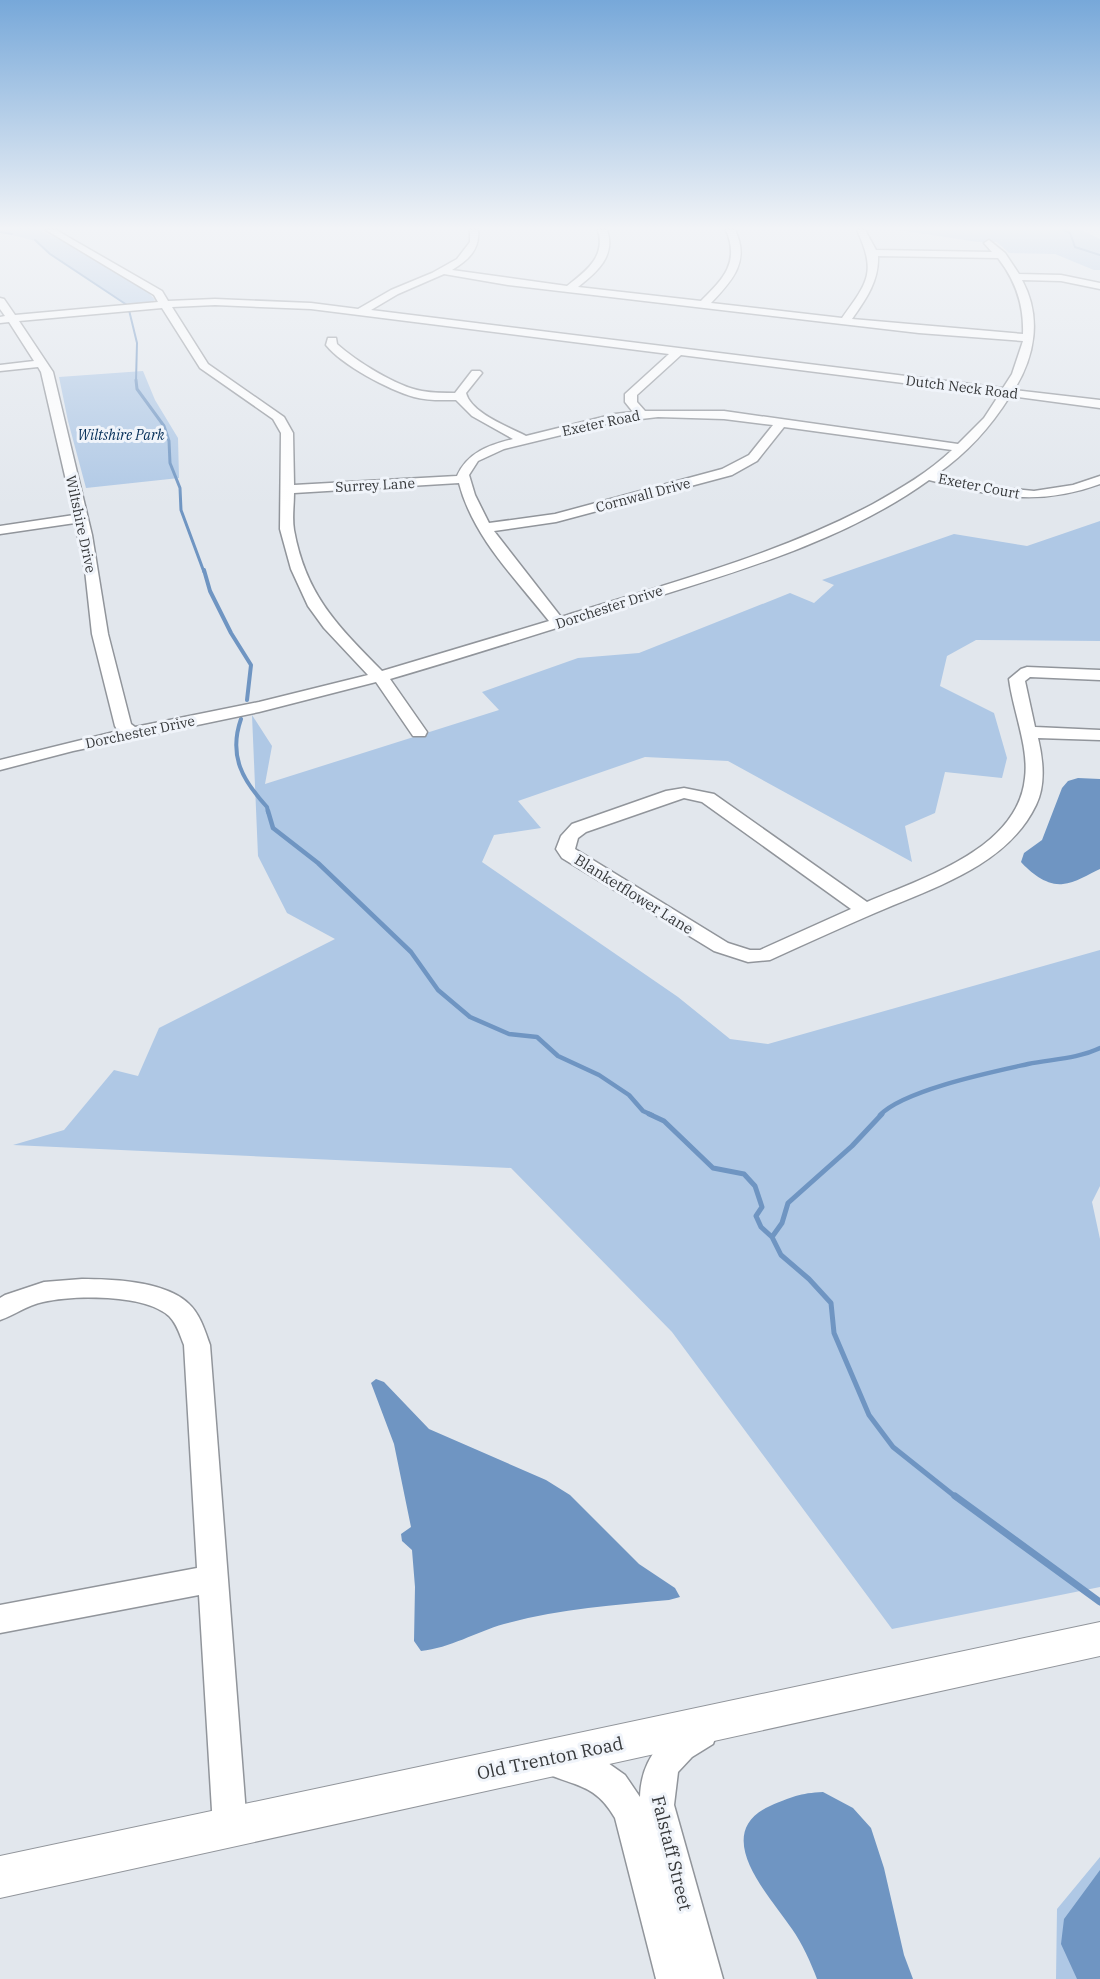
<svg xmlns="http://www.w3.org/2000/svg" width="1100" height="1979" font-family="'IBM Plex Serif',serif">
	<rect width="100%" height="100%" fill="#e2e7ed"/>
	<path fill="#afc8e5" d="M0,230C12,230 31,226 41,231C63,240 145,283 155,300L150,303L126,305L50,254L36,241L0,232Z
		M898,230H1081L1100,239V270H1094L1055,254L1009,253L997,242H978Z
		M143,371L155,400L178,438L179,478L86,488L68,421L59,377Z
		M1100,521V641L976,640L947,656L940,686L994,713L1007,758L1002,778L945,772L935,813L905,826L912,862L728,761L645,757L518,801L541,828L494,835L482,862L678,997L730,1039L768,1044L1100,950V1186L1092,1202L1100,1239V1587L892,1629L672,1332L511,1168L13,1145L64,1130L114,1070L138,1076L159,1028L335,939L287,913L258,856L252,715L272,746L265,784L499,710L482,692L578,658L639,653L790,593L814,603L834,585L822,580L954,534L1027,546Z
		M1100,1857V1979H1056L1057,1909Z"/>
	<path fill="#6f95c2" d="M1078,778L1100,779V869C1089,874 1075,883 1063,884C1047,886 1031,873 1021,862L1024,853L1042,840L1062,788L1068,781Z
		M376,1379L384,1382L429,1429L546,1480L570,1495L639,1564L675,1588L680,1597L669,1600C613,1605 559,1609 504,1624C476,1632 450,1648 421,1651L414,1641L415,1587L412,1550L402,1541L401,1534L411,1527L394,1444L371,1383Z
		M823,1792L853,1808L871,1828L884,1868L904,1955L913,1979H817C811,1963 802,1943 792,1929C770,1896 709,1834 770,1806C791,1797 800,1793 823,1792Z
		M1100,1870V1979H1077L1061,1944L1064,1919Z"/>
	<g fill="none" stroke-linecap="round" stroke-linejoin="round">
		<path stroke="#6f95c2" stroke-width="2" d="M1064,230L1070,233L1075,247L1100,255
			M0,232L12,234
			M35,240L50,254L127,305
			M129,310L137,343L136,381"/>
		<path stroke="#6f95c2" stroke-width="3" d="M136,380L137,389L164,426L169,441L170,463L180,488L181,510L204,572"/>
		<path stroke="#6f95c2" stroke-width="4" d="M204,570L210,591L231,633L251,665L247,700
			M241,719C228,756 243,781 267,807L268,812"/>
		<path stroke="#6f95c2" stroke-width="4.5" d="M268,811L273,828L318,863L411,952L438,990L470,1017L509,1034L537,1037L558,1056L599,1075L629,1095L643,1111L652,1115
			M880,1115C904,1090 992,1072 1028,1064C1053,1059 1077,1059 1100,1048"/>
		<path stroke="#6f95c2" stroke-width="5" d="M649,1114L664,1121L713,1168L744,1174L755,1186L762,1207L756,1216L761,1227L772,1237L781,1255L809,1279L831,1303L834,1333L869,1415L893,1447L957,1498
			M772,1237L782,1223L788,1203L852,1146L882,1114"/>
		<path stroke="#6f95c2" stroke-width="7" d="M955,1496L1100,1602"/>
		<g stroke="#91959b" stroke-width="3">
			<path id="minor" d="M46,230H56L162,291L168,301L215,299L311,303L358,309L391,290L432,273L457,259L470,242V230H478C480,250 468,260 452,270L567,286C586,271 606,257 598,230H607C616,256 597,272 578,287L701,301C723,279 740,263 726,230H735C750,261 733,280 711,303L842,318C869,281 876,272 857,230H865L876,250L992,252L984,243L989,240L1005,253L1019,274L1061,275L1100,283V289L1061,281L1022,280C1042,317 1035,356 1014,390L1100,400V408L1010,396C990,428 967,453 937,474L994,487L1034,491L1073,485L1100,476V484C1038,507 991,496 929,480C843,542 737,571 637,603C555,628 473,655 390,679L427,732L425,736H413L376,682L259,712L73,751L0,770V760L118,731L115,726L92,634L85,570L75,523L0,534V526L74,515L41,372L38,367L0,371V365L34,361L9,322L0,323V317L5,316L0,309V298L4,299L15,315L158,302L154,295ZM878,256L998,258C1016,281 1024,305 1023,334L852,319C866,299 879,281 878,256ZM444,274L508,285L919,333L1023,341L1012,374L1003,388L371,310L398,294ZM215,305L311,309L669,354L625,394V402L633,412L615,414L526,436C509,427 471,413 466,393L482,373L480,371H472L455,393C444,393 433,393 422,391C397,387 356,361 337,344L336,338H328L326,345C342,365 389,390 414,397C427,401 442,400 456,400L472,416L513,439C489,445 468,452 457,476L294,485L293,433L284,417L208,364L172,307ZM162,308L200,368L273,419L281,433L280,529L291,569L308,606L324,628L368,675L259,702L135,727L131,724L108,634L92,535L53,372L19,321ZM681,355L999,395L984,418L958,444L724,411H645L637,402V395ZM658,417L724,419L773,425L749,455L722,469L555,514L489,523L475,495L469,475L478,461L504,449L615,422ZM784,427L952,450C929,472 900,489 873,504C775,556 666,584 561,617L494,531L556,522L732,475L757,461ZM459,483C473,537 515,578 549,621L382,671C338,626 306,596 294,530C292,518 294,505 294,493Z
				M1027,667L1100,670V680L1030,677L1025,681L1035,727L1100,730V740L1038,738C1043,759 1046,785 1036,805C1007,866 932,888 875,913C840,928 805,944 770,960L748,962L714,951L562,858L556,849L561,836L572,824L666,791L684,788L714,794L867,902C923,878 1018,849 1025,778C1029,747 1013,711 1009,679L1021,669ZM684,798L702,802L851,909L760,950H750L728,943L575,849L578,838L586,832Z
				M82,1279C112,1279 166,1281 189,1304C200,1314 205,1331 210,1345L247,1827L242,1839L230,1844L218,1839L213,1827L199,1595L0,1633V1605L197,1568L184,1345C180,1335 177,1324 169,1316C144,1294 74,1295 43,1302C27,1305 15,1315 0,1320V1298L5,1295L44,1282Z
				M701,1717L713,1722L717,1733L713,1744L692,1757L678,1772L674,1805L723,1979H656L615,1818C596,1785 578,1787 545,1773L540,1762L545,1751L557,1746L608,1763L625,1775L640,1797C641,1757 666,1731 701,1717Z"/>
		</g>
		<g stroke="#91959b" stroke-width="2">
			<path id="major" d="M1100,1622V1656L0,1898V1856Z"/>
		</g>
		<use href="#minor" fill="#fff" fill-rule="evenodd"/>
		<use href="#major" fill="#fff" fill-rule="evenodd"/>
	</g>
	<linearGradient id="sky" x2="0" y2="1"><stop stop-color="#77a8d9"/><stop offset="0.45" stop-color="#f2f4f7"/><stop offset="1" stop-color="#f2f4f7" stop-opacity="0"/></linearGradient>
	<rect width="1100" height="507" fill="url(#sky)"/>
	<g text-anchor="middle" dominant-baseline="central" stroke-width="6" stroke-linejoin="round" paint-order="stroke">
		<g font-size="14" fill="#36383a" stroke="#f0f4fa">
			<text transform="translate(962 387) rotate(7)">Dutch Neck Road</text>
			<text transform="translate(601 423) rotate(-12)">Exeter Road</text>
			<text transform="translate(375 485) rotate(-3)">Surrey Lane</text>
			<text transform="translate(979 486) rotate(11)">Exeter Court</text>
			<text transform="translate(643 495) rotate(-15)">Cornwall Drive</text>
			<text transform="translate(81 524) rotate(78)">Wiltshire Drive</text>
			<text transform="translate(609 607) rotate(-18)">Dorchester Drive</text>
			<text transform="translate(140 732) rotate(-12)">Dorchester Drive</text>
		</g>
		<g font-size="14" font-style="italic" fill="#052f59" stroke="#f0f4fa">
			<text x="121" y="435">Wiltshire Park</text>
		</g>
		<g font-size="15" fill="#36383a" stroke="#f0f4fa">
			<text transform="translate(634 894) rotate(32)">Blanketflower Lane</text>
		</g>
		<g font-size="18" fill="#36383a" stroke="#f0f4fa">
			<text transform="translate(550 1758) rotate(-12)">Old Trenton Road</text>
			<text transform="translate(672 1853) rotate(76)">Falstaff Street</text>
		</g>
	</g>
</svg>
